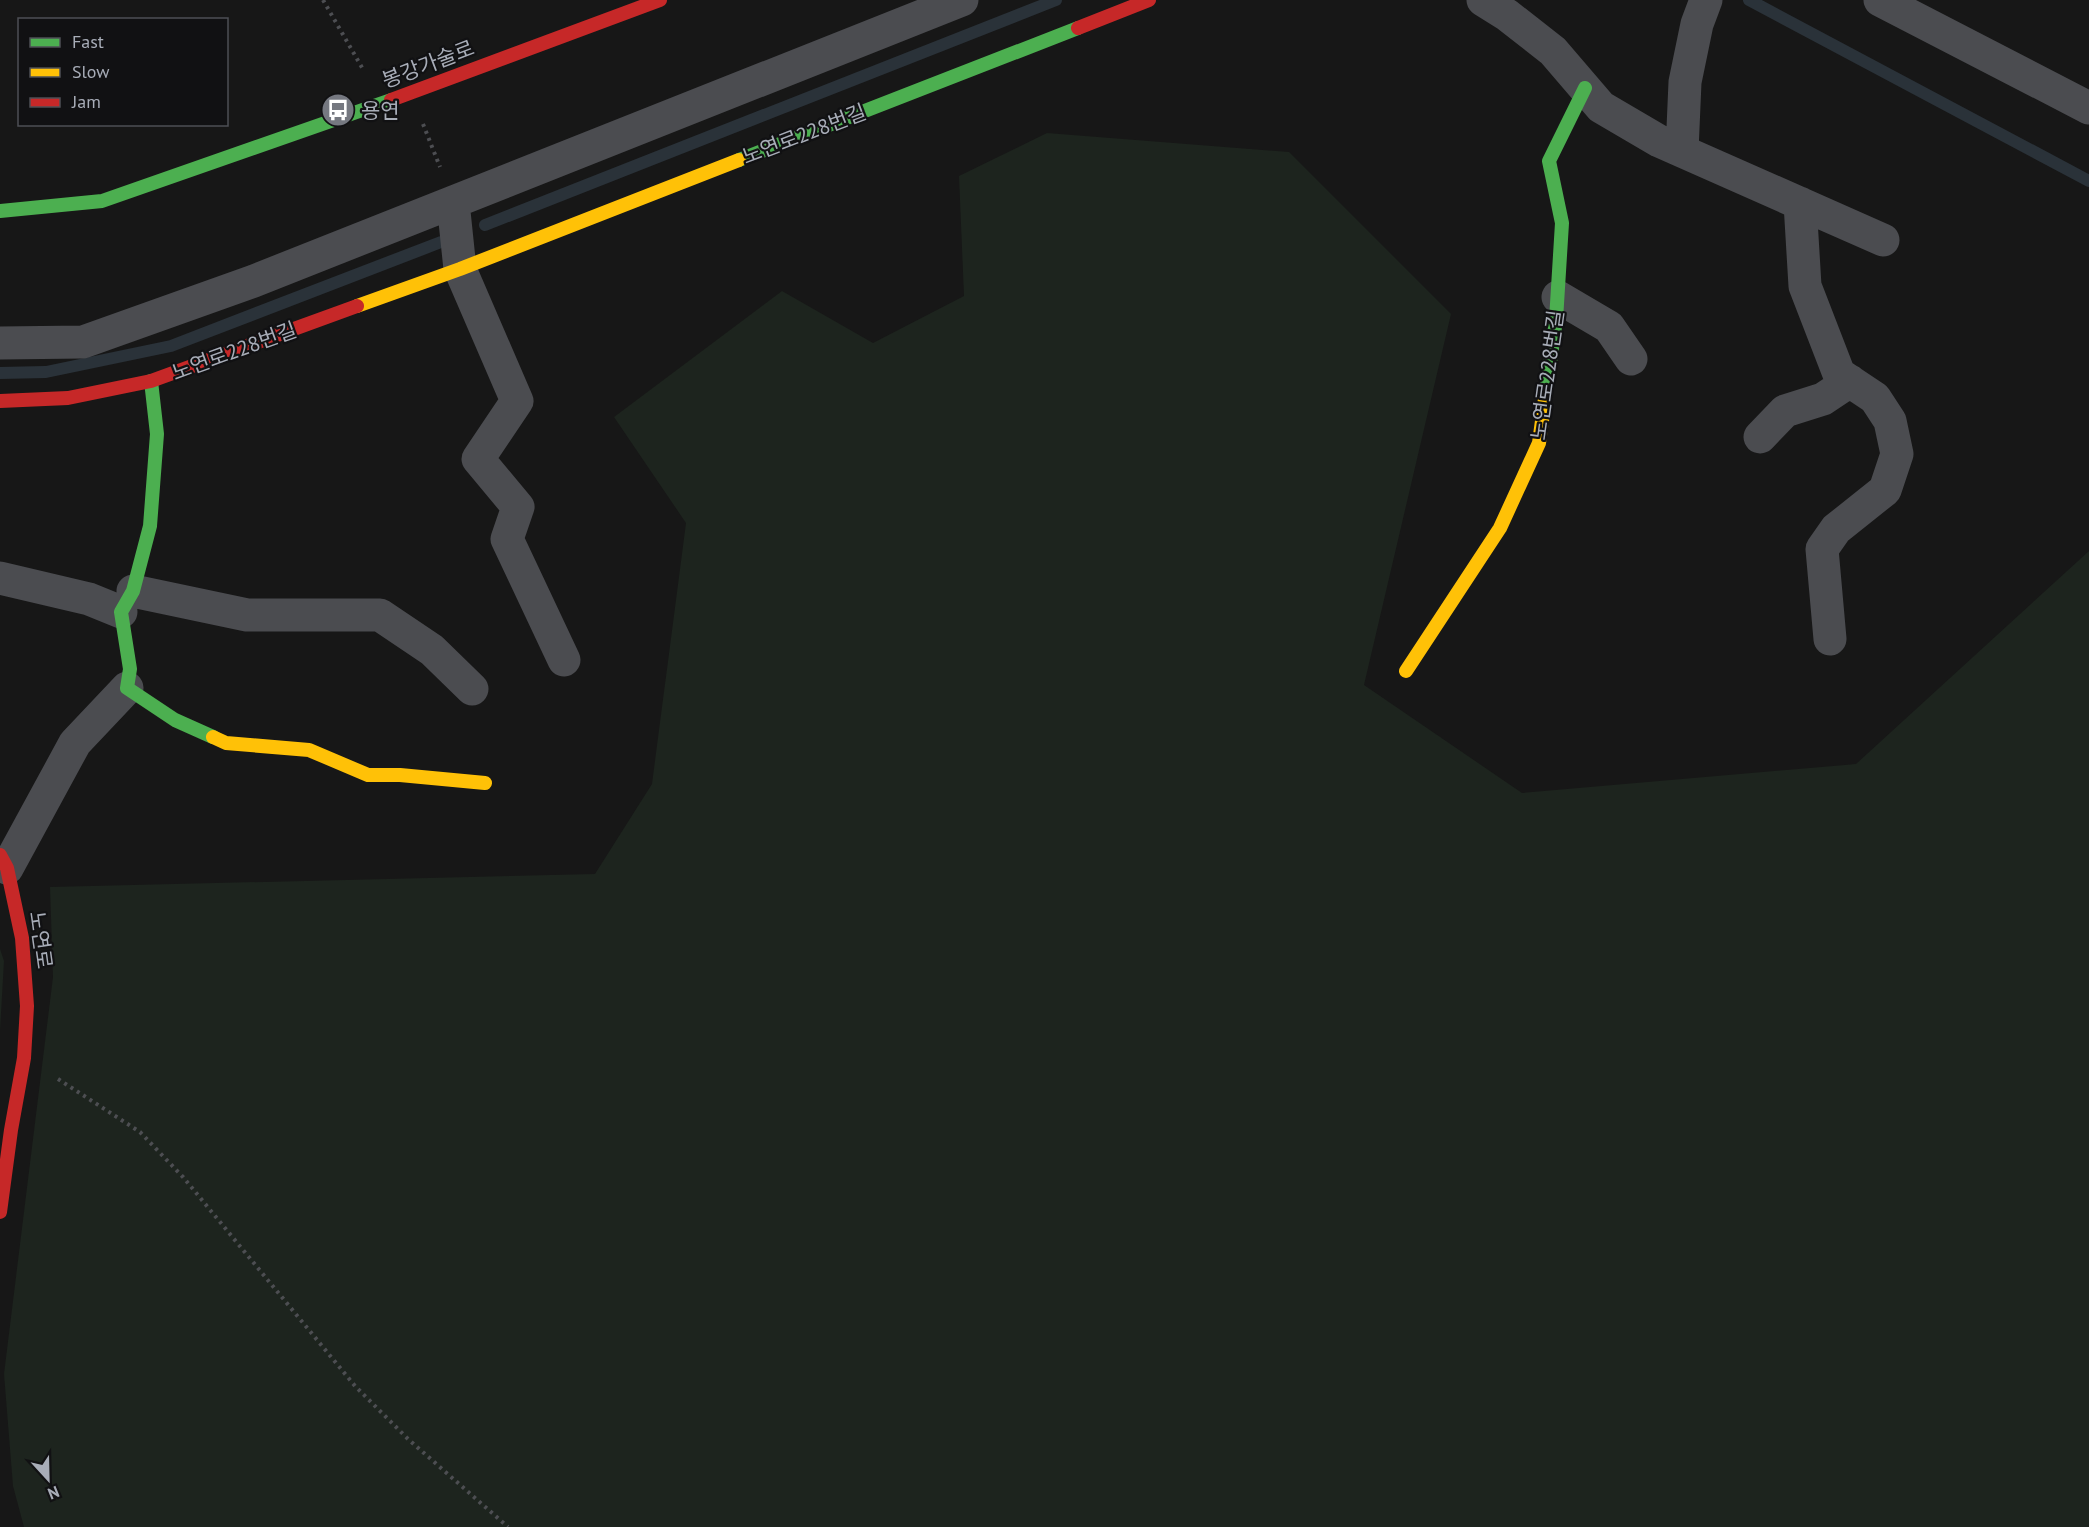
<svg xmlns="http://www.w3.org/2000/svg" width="2089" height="1527" font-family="'PT Sans','Noto Sans KR',sans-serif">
	<rect width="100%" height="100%" fill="#171717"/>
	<path fill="#1d241e" d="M1047,133L1289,152L1451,314L1364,685L1522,793L1856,764L2089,551V1527H24L13,1486L4,1374L53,977L50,887L595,874L652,784L686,523L614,417L782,291L873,343L964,296L959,176Z
		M0,949L4,961L0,1031Z"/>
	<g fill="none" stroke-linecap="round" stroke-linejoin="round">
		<path stroke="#2a3239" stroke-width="12" d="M1749,0L2089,181
			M485,225L1056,0
			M0,373L46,372L171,346L441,242"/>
		<path stroke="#4d4e52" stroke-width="4" stroke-dasharray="3 4.5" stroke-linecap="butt" d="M323,0L364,71
			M423,124L440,167
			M58,1079L140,1132L183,1177L355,1386L408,1439L508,1527"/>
		<path stroke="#4b4c50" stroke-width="33" d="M1483,0L1507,15L1553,51L1601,107L1659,141L1883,240
			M1880,0L2089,108
			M1682,151L1685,82L1697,24L1706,0
			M453,202L460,269L517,401L478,459L518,507L507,539L564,660
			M1800,203L1805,286L1839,374L1875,398L1890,421L1897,454L1885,490L1836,529L1822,549L1830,639
			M1558,297L1609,327L1631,359
			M0,343L83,342L254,281L962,0
			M1760,437L1785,411L1823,399L1850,381
			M0,578L89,599L121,612
			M133,591L247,615H380L432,650L472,689
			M7,868L75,743L127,688"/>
		<path stroke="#4caf50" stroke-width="14" d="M739,160L1078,28
			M0,211L102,201L391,100
			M151,381L157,434L150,526L133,591L121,612L130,669L127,688L175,720L213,737
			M1546,391L1556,320L1562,223L1549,161L1585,88"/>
		<path stroke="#ffc107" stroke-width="14" d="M357,306L460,269L739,160
			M1406,671L1500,528L1539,443L1546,391
			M213,737L226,743L309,750L368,775H400L485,783"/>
		<path stroke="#c62828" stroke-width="14" d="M1078,28L1149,0
			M391,100L660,0
			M0,401L68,398L151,381L357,306
			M0,855L7,868L22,938L27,1006L24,1058L11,1130L0,1212"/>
	</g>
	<defs>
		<g id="bus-disc" transform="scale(1.725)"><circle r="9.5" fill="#757880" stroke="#111113"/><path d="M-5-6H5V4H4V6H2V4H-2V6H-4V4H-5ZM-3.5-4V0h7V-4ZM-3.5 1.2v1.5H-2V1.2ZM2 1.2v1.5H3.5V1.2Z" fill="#fff"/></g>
	</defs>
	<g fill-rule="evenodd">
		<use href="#bus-disc" x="338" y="110"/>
	</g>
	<g text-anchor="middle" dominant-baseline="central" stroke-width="4.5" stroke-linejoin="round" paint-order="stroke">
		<g font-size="21" fill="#a8adb8" stroke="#111113">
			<text transform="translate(428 64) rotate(-21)">봉강가술로</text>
			<text transform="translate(804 134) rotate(-21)">노연로228번길</text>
			<text transform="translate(234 351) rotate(-20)">노연로228번길</text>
			<text transform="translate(1547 375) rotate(-82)">노연로228번길</text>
			<text transform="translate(41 940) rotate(82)">노연로</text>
		</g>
		<g font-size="21" fill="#a8adb8" stroke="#111113" text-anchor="start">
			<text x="361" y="110">용연</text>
		</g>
	</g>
	<rect x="18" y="18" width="210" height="108" fill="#111113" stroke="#4d4f55" stroke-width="1.5"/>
	<rect x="30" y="38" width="30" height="9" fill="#4caf50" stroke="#4d4f55" stroke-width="1.5"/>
	<text x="72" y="48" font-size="18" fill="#a8adb8">Fast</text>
	<rect x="30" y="68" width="30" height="9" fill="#ffc107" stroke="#4d4f55" stroke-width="1.5"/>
	<text x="72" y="78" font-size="18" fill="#a8adb8">Slow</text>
	<rect x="30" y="98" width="30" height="9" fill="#c62828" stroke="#4d4f55" stroke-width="1.5"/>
	<text x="72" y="108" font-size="18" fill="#a8adb8">Jam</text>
	<g transform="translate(48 1479) rotate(158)" stroke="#111113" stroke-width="4.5" paint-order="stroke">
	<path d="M0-4.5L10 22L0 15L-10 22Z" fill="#a8adb8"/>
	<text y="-9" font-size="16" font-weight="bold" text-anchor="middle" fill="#a8adb8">N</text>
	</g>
</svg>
